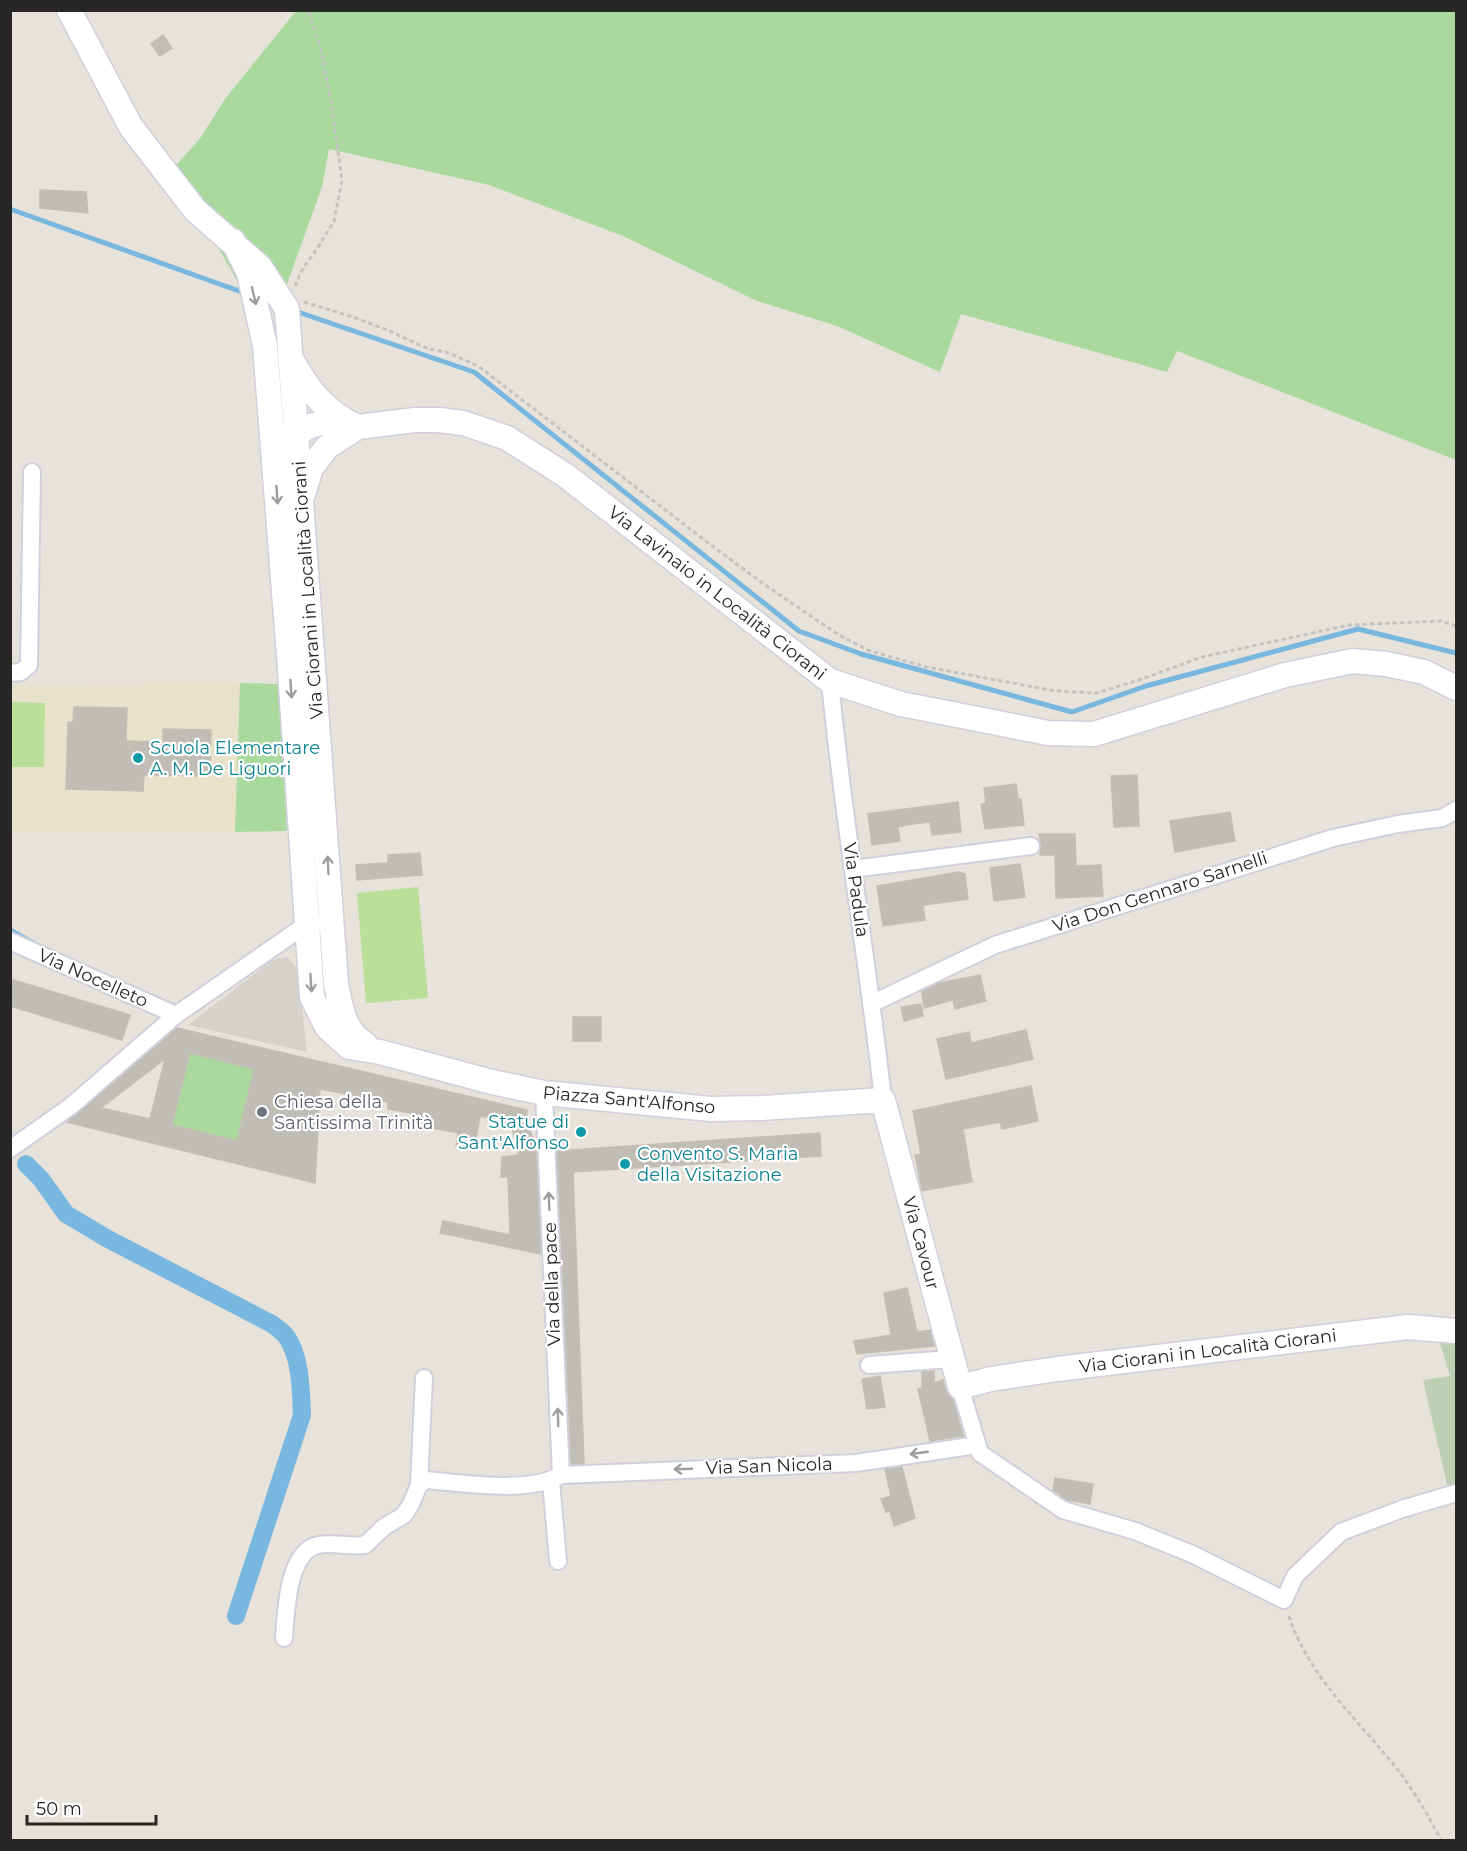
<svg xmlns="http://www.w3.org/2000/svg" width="1467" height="1851" font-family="Montserrat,sans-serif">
	<rect width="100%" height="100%" fill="#e8e3da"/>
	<path fill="#e8e2cb" d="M240,683L235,832H11L10,685Z"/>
	<path fill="#a9d99c" d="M296,11H1456V460L1177,351L1167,372L961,314L940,372L837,326L757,301L623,236L489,185L329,149L322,187L287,284L247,298L219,249L161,183L201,137L225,99Z
		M240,683L278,684L287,831L235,832Z
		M190,1053L254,1069L237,1141L172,1125Z"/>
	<path fill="#bed0b3" d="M1439,1340H1456V1485L1448,1489L1423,1380L1450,1376Z"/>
	<path fill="#b9df98" d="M11,702L45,703L44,767H11Z
		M418,887L428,998L366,1003L357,893Z"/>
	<path fill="#d5d2cc" d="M288,957L298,970L307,1052L188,1025L274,959Z"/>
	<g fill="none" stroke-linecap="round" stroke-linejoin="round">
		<path stroke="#78b7df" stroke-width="5" d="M10,209L239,291
			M295,311L474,372L799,631L861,654L1072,712L1146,686L1358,629L1456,653
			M10,930L35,944"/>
		<path stroke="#78b7df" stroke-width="18" d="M26,1164L41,1179L66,1214L108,1239L272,1324C277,1328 282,1331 286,1336C301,1356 301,1392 302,1415L236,1616"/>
	</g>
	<path fill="#c0bdb6" stroke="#c3bfb4" stroke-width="1.5" fill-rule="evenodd" d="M163,35L172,48L160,56L151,44Z
		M40,190L86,192L88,213L40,208Z
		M74,707L127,708L126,741L163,742V729L211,730L210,776L144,775L143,791L66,789L68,722H73Z
		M1137,775L1139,826L1114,827L1111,776Z
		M1016,784L1018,800L1021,799L1024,825L985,829L981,804L986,803L984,788Z
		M958,802L961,832L932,835L930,822L912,824L898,827L900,841L872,845L868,814Z
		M1230,812L1235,841L1175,852L1170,821Z
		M1039,834H1075L1076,866L1101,865L1103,896L1056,898L1055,855H1040L1041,845Z
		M420,853L422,875L357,880L356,865L388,863V855Z
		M1020,864L1025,897L994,901L990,868Z
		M958,872L965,874L968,899L923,905L925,920L883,926L877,886Z
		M980,975L986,1001L955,1009L953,1000L924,1008L922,992L939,983Z
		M10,979L130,1015L122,1040L10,1006Z
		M921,1004L923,1016L904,1021L901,1007Z
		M573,1017H601V1041H573Z
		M177,1028L527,1110V1122L536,1147L541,1254L440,1233L443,1221L510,1235L508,1177H501L502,1157L519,1155L511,1124L480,1116L474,1150L456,1146L458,1133L417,1125L419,1115L388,1109V1102L320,1089L315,1183L67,1122ZM190,1053L254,1069L237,1141L172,1125ZM165,1059L150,1119L101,1108Z
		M1026,1030L1033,1059L946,1079L937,1039L969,1032L971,1043Z
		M1031,1086L1038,1121L1002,1129L1000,1122L963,1129L972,1182L922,1191L915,1155L921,1154L913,1111Z
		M820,1133L821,1156L573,1172L584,1464H571L557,1151Z
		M907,1288L917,1332L930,1330L934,1346L857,1354L854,1341L891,1335L884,1293Z
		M934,1371V1383L943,1380L946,1391L953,1399L963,1436L930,1441L918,1389L922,1388V1372Z
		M880,1376L885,1407L867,1409L862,1379Z
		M902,1467L915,1518L894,1526L890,1511L886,1512L881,1499L891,1496L885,1469Z
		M1055,1478L1093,1484L1090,1504L1067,1500L1053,1490Z"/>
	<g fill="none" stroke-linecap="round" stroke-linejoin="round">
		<g stroke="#cfd0de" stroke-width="20">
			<path id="street" d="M10,673L21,672L29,665L32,472
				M830,681C843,821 868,960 883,1100
				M853,869L1031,846
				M10,941L176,1015
				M873,1003L995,945L1333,838L1398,824L1442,818L1456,810
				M544,1093L561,1475
				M10,1149L71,1106L176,1015L307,924H314
				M869,1365L951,1359
				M960,1387L980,1453L1063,1510L1135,1531L1192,1554L1284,1600L1295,1576L1341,1532L1402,1509L1456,1493
				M551,1481L558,1561
				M419,1485L424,1378
				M284,1638C286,1613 287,1552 318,1545C333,1542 350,1547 365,1545L384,1527L404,1515L411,1504L419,1485L426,1480C463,1483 529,1494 561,1475L856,1463L977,1445"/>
		</g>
		<g stroke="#cfd0de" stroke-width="27">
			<path id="secondary" d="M69,10L131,127L195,210L260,267L287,309L336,984C341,1007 343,1031 365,1044
				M233,241L249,273L265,346L289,656L312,997L327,1027L349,1047L380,1052L492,1082L544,1093L711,1109L761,1108L883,1100L960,1387L991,1379L1057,1369L1408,1327L1456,1331
				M294,364C308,388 322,408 348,422
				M272,437L296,434L310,426L325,422H348L358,427L415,420H439L463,423L507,438L565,475L830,681L901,704L1048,733L1094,734L1285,675L1353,661L1386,664L1424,672L1456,688
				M303,494L311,468L327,447L358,427"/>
		</g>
		<path stroke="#c3c3c3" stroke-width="3" stroke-dasharray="4.5 3" stroke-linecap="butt" d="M295,286L303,268L315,252L334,221L342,181L331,101L320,46L308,10
			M304,302L353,317L390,331L426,348L449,353L478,366L711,545L765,585L839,635L870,651L927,667L1055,691L1096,693L1139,680L1202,657L1349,625L1441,621L1456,626
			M1289,1616C1308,1676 1359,1721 1398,1770C1414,1791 1429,1817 1441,1840"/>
		<use href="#street" stroke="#fff" stroke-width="16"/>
		<use href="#secondary" stroke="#fff" stroke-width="24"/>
	</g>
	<defs><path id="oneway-shaft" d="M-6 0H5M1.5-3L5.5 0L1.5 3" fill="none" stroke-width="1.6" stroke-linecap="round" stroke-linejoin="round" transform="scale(1.5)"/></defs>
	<g stroke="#9e9e9e">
		<use href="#oneway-shaft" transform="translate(254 296) rotate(77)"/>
		<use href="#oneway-shaft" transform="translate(277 495) rotate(86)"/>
		<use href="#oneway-shaft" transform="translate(291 689) rotate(86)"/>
		<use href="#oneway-shaft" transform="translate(328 865) rotate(-93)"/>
		<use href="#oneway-shaft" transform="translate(311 983) rotate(86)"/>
		<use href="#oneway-shaft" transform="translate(549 1201) rotate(-92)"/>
		<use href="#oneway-shaft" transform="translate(558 1417) rotate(-92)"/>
		<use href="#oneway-shaft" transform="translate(919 1453) rotate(172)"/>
		<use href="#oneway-shaft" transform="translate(683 1469) rotate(178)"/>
	</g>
	<g fill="#0f9aa8" stroke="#fff" stroke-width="2">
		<circle cx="138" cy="758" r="6"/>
		<circle cx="581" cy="1132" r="6"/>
		<circle cx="625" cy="1164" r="6"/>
	</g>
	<circle fill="#6b7280" stroke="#fff" stroke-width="2" cx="262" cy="1112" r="6"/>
	<g text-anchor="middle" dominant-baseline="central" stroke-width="4.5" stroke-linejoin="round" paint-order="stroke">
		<g font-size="18" fill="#272727" stroke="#fff">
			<text transform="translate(308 590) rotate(-94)">Via Ciorani in Località Ciorani</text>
			<text transform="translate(717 593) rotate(38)">Via Lavinaio in Località Ciorani</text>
			<text transform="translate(856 890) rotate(82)">Via Padula</text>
			<text transform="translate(1160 892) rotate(-18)">Via Don Gennaro Sarnelli</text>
			<text transform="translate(93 978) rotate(24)">Via Nocelleto</text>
			<text transform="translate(629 1100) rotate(5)">Piazza Sant'Alfonso</text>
			<text transform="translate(921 1243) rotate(75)">Via Cavour</text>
			<text transform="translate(552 1284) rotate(-92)">Via della pace</text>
			<text transform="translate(1208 1351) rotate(-7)">Via Ciorani in Località Ciorani</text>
			<text transform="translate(769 1466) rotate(-2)">Via San Nicola</text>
		</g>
		<g font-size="18" fill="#0d838f" stroke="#fff" text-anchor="start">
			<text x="150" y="748">Scuola Elementare<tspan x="150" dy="21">A. M. De Liguori</tspan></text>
			<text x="569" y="1122" text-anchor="end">Statue di<tspan x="569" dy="21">Sant'Alfonso</tspan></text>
			<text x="637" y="1154">Convento S. Maria<tspan x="637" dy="21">della Visitazione</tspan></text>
		</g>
		<g font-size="18" fill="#5b616d" stroke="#fff" text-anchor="start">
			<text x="274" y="1102">Chiesa della<tspan x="274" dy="21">Santissima Trinità</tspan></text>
		</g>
	</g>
	<rect width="1467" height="1851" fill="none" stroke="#272727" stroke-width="24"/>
	<path d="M27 1815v9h129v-9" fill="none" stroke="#272727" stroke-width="3"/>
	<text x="36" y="1815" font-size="18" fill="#272727" stroke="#ffffff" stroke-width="4.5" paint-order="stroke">50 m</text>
</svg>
